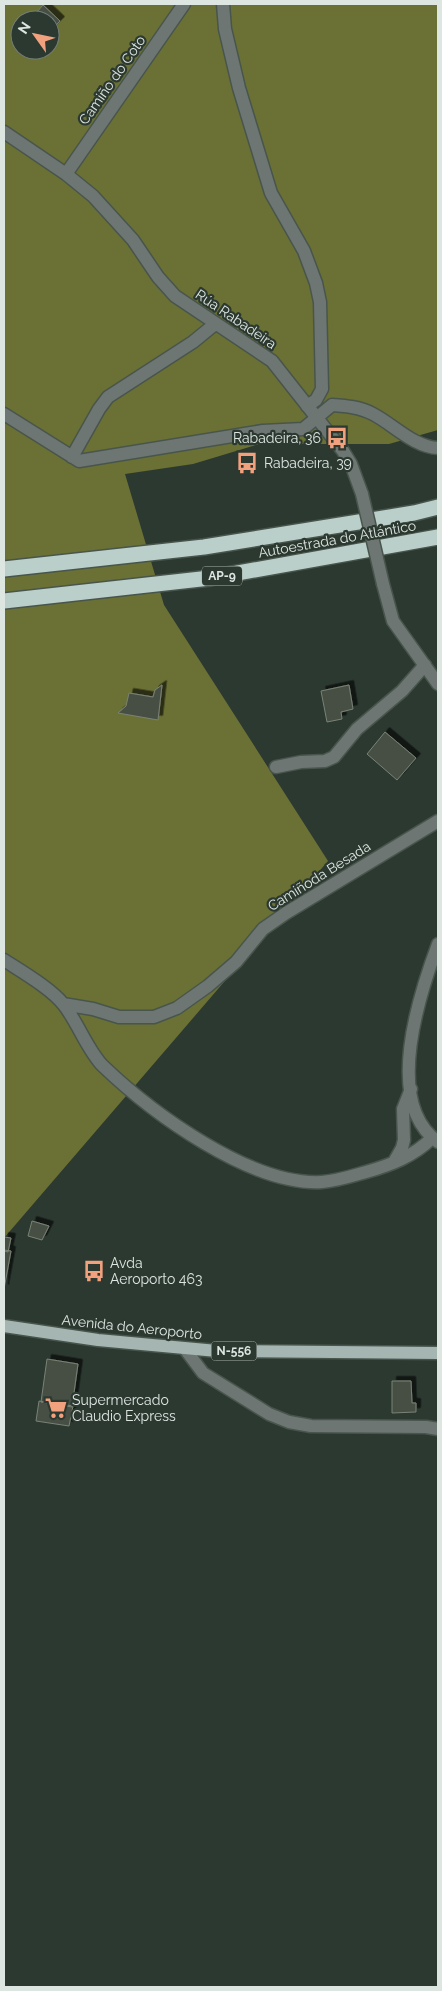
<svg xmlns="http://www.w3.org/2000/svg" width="442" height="1991" font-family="Raleway,sans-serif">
	<defs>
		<filter id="shadow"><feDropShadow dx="4.5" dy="-4.5" stdDeviation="0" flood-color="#0009"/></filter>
	</defs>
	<rect width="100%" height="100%" fill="#2c3931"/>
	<path fill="#6b7134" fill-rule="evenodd" d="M4,4H438V430L389,444H259L193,464L125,474L164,605L328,861L4,1238ZM20,20H50V50H20Z"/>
	<path fill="#475044" stroke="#798275" filter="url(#shadow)" d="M43,5L60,21L50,31V20H30Z
		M162,685L158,720L118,713L126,706L129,693L153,697L155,690Z
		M349,685L353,709L341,712L342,719L327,722L321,691Z
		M385,732L416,758L397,780L367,754Z
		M32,1221L49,1226L42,1240L28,1236Z
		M4,1237L11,1238L8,1252L4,1251Z
		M4,1250L11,1251L4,1289Z
		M47,1359L78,1364L72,1407L41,1402Z
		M392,1381H411L412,1403H416V1412L392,1413Z
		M39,1401L73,1406L69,1426L36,1421Z"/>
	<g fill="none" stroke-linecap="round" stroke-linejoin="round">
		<g stroke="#48554d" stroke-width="15">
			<path id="minor" d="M223,4L225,29L239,88L271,193L304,251L316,283L320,302L322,389L316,400L307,406
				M4,132L66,174L93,196L133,240L158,277L175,296L272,361L343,451L351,464L362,494
				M66,174L184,4
				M4,414L79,461L263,431L303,429L332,405C346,406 360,407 373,414C394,425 414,447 438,448
				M72,457L99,409L108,397L193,342L215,324
				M383,584L393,621L438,684
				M276,767L301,762L325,761L334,757L357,729L402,691L425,665
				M438,944C419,995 383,1103 438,1142
				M4,960C21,971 52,989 64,1005C78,1023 88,1051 103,1066C152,1113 251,1186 322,1182C337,1181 352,1176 366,1172C391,1165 414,1156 432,1138
				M63,1004L93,1009L119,1017H154L177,1008L208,986L236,962L263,929L286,913L438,821
				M394,1162L402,1148L404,1140L403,1109L411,1089
				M185,1349L203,1373L269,1414L289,1422L311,1426L426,1427L438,1429"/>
		</g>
		<g stroke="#48554d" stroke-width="15">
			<path id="major" d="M4,1326L98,1340L217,1351L438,1353"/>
		</g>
		<g stroke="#48554d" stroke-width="18">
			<path id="highway" d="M4,569L204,547L414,513L438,507
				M4,601L210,578L438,537"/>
		</g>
		<use href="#minor" stroke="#6e7674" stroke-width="12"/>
		<use href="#major" stroke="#a5b5b2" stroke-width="12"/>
		<use href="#highway" stroke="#baceca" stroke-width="15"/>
		<g stroke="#48554d" stroke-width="15" stroke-linecap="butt">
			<path id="minor-bridge" d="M362,494L383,584"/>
		</g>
		<use href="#minor-bridge" stroke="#6e7674" stroke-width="12"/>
	</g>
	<defs>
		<g id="bus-bare" transform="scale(1.725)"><path d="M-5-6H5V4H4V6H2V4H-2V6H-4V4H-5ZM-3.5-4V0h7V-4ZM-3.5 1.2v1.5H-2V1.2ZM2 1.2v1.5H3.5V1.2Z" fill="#f2a17e" stroke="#2c3931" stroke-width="2.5" paint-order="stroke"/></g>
		<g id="supermarket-bare" transform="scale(1.725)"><path d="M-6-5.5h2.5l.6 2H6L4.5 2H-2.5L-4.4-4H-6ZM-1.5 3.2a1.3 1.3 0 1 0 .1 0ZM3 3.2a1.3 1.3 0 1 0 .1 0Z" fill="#f2a17e" stroke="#2c3931" stroke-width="2.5" paint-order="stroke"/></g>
	</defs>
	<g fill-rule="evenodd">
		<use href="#bus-bare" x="337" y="438"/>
		<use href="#bus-bare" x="247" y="463"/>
		<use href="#bus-bare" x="94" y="1271"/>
		<use href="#supermarket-bare" x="56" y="1408"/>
	</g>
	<g text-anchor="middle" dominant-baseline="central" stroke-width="4.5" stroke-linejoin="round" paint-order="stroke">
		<g fill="#2c3931" stroke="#a9b2ad" stroke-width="1">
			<rect x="202" y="566.5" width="40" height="19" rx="4"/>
			<rect x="211.5" y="1341.5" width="45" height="19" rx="4"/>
		</g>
		<g font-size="12" font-weight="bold" fill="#dee6e2">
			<text x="222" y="576">AP-9</text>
			<text x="234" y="1351">N-556</text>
		</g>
		<g font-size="14" fill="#dee6e2" stroke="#2c3931">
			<text transform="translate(112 80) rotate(-55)">Camiño do Coto</text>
			<text transform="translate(236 319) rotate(34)">Rúa Rabadeira</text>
			<text transform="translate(337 539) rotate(-10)">Autoestrada do Atlántico</text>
			<text transform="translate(319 876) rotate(-32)">Camiñoda Besada</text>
			<text transform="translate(132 1327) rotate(6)">Avenida do Aeroporto</text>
		</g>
		<g font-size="14" fill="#dee6e2" stroke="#2c3931" text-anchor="start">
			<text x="321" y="438" text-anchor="end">Rabadeira, 36</text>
			<text x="264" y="463">Rabadeira, 39</text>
			<text x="110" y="1263">Avda<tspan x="110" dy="16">Aeroporto 463</tspan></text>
			<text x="72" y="1400">Supermercado<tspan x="72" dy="16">Claudio Express</tspan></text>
		</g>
	</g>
	<rect width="442" height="1991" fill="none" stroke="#dee6e2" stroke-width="10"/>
	<g transform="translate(35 35) rotate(303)"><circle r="24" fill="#2c3931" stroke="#737e78"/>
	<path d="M0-4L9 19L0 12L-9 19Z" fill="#f2a17e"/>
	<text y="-8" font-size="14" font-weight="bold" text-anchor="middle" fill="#dee6e2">N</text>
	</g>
</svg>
